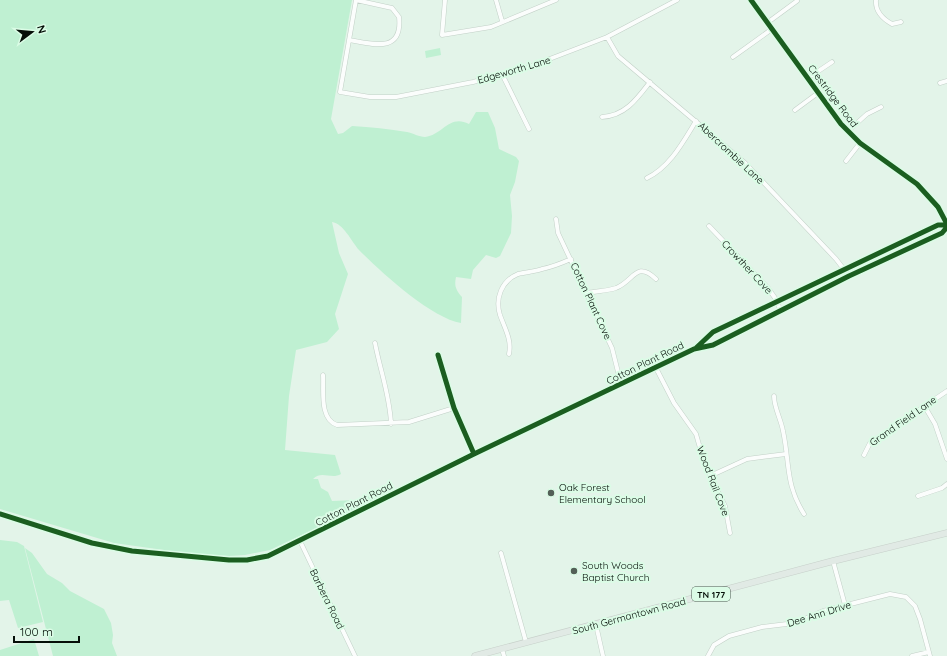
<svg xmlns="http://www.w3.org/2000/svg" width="947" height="656" font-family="Quicksand,sans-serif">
	<rect width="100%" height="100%" fill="#e3f4e9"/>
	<path fill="#bff0d2" d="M0,0H352L331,119L338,134L343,133L352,126C371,127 389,129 407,132C413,133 419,137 425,137C443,135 449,114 469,124L476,112H488L495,128L499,149L516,157L519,161L515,182L510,195L512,216L511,233L500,256L496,258L486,255L473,270L471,279L456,277C454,286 456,290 462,297L461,323C431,318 381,272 359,250C352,242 343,223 332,222L339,253L348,274L335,314L339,329L327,342L296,350L289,396L285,450L335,455L341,474C331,480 322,470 313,479H318L321,488L328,492L332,501L357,500L373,494L376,500L270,550L245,555L229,556L185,553L114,543L0,509Z
		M440,48L441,55L426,58L425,51Z
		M0,540L17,542L24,546L43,622L18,628L9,600L0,601Z
		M25,548L32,553L47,574L62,583L70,591L104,609L111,623L113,635L112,643L117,656H53Z
		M34,639L39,656H0V650Z"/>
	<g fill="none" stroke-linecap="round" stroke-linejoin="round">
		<g stroke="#c2d0c7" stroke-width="5">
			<path id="minor" d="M356,0L340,92L370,97H396L473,82L526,68L607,37L677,0
				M445,0L442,35L491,27L556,0
				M496,0L502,21
				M876,0C875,11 883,19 892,24L901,22
				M767,23L797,1
				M607,37L618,56L745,163L836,259L849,276
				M349,40C372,44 403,54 399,17L392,8L356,0
				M733,57L772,29
				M502,74L529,129
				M808,78L832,62
				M940,83L947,81
				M795,110L818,93
				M602,117C625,116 637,99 650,82
				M848,131L867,114L881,107
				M846,161L860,143
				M647,178C670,167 683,142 696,121
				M556,219L558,233L612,348L621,384
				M709,226L768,288L775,298L781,311
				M587,293C597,291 607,291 616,288C634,281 636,260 656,279
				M375,343C380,370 390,396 391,424
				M509,354C512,340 505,329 500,315C495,299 501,281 518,274C525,272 534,272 542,269C552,267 562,263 571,259
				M438,355L454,408L474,454
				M656,368L674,403L696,434L704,462L725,506L730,533
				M323,375C324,390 319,419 337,425L409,422L454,408
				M774,396C774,408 781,419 783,431C790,463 785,484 804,514
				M925,407L935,424L947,459
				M864,455L870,443L947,391
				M710,476L747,459L786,454
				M918,496L942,488L947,484
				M300,541L355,656
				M501,553L526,642
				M833,561L845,605
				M596,625L603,656
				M502,649L504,656
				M708,656L714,645L729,636L762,627L795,623L823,611L890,594L906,597L915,606L920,619L930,656
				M912,656L929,652"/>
		</g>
		<g stroke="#c2d0c7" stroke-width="6">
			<path id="tertiary" d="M751,0L841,124L860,143L917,184L938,207L947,224
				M695,348L713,332L938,225H947
				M0,514L92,543L132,551L229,560H247L268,556L474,454L694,349L713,345L849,276L942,233L947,227"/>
		</g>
		<g stroke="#c7d0ca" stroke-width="7">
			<path id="primary" d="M475,656L833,561L947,533"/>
		</g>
		<use href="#minor" stroke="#fbfdfc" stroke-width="4"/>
		<use href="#tertiary" stroke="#fbfdfc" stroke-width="5"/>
		<use href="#primary" stroke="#e1eae5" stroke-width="6"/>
		<g stroke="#dbfce6" stroke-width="8">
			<path id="cycleway" d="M751,0L841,124L860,143L917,184L938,207L947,224
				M696,348L713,332L938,225H947
				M438,355L454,408L474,454
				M0,514L92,543L132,551L229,560H247L268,556L474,454L694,349L713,345L849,276L942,233L947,227"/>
		</g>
		<use href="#cycleway" stroke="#1b5e20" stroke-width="5"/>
	</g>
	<g fill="#535f57" stroke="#dbfce6" stroke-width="1.5">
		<circle cx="551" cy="493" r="4"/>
		<circle cx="574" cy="571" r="4"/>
	</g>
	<g text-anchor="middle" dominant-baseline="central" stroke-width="4" stroke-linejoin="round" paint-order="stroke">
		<rect fill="#dbfce6" stroke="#45564b" stroke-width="1" x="692" y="587" width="38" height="14" rx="3"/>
		<g font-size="9" font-weight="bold" fill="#050f08">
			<text x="711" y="594">TN 177</text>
		</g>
		<g font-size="10" fill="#050f08" stroke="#dbfce6">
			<text transform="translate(514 70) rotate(-16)">Edgeworth Lane</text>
			<text transform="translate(833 96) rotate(53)">Crestridge Road</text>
			<text transform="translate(731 153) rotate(43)">Abercrombie Lane</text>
			<text transform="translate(747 267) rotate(47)">Crowther Cove</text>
			<text transform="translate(591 301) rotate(65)">Cotton Plant Cove</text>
			<text transform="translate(645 363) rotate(-26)">Cotton Plant Road</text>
			<text transform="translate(903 421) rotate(-35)">Grand Field Lane</text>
			<text transform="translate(713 481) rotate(69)">Wood Rail Cove</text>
			<text transform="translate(354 504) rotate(-27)">Cotton Plant Road</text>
			<text transform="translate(327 599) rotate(64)">Barbera Road</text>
			<text transform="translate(819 614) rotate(-17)">Dee Ann Drive</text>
			<text transform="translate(629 616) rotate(-15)">South Germantown Road</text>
		</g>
		<g font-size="10" fill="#050f08" stroke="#dbfce6" text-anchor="start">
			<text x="559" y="487">Oak Forest<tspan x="559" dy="12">Elementary School</tspan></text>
			<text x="582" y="565">South Woods<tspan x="582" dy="12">Baptist Church</tspan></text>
		</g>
	</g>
	<g transform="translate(32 32) rotate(74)" stroke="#dbfce6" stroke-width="3" paint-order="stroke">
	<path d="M0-3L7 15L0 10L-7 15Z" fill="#050f08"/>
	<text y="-6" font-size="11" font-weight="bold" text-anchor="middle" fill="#050f08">N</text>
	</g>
	<path d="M14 636v6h65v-6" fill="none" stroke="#050f08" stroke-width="2"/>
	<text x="20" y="636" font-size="12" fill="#050f08" stroke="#dbfce6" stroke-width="3" paint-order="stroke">100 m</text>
</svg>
